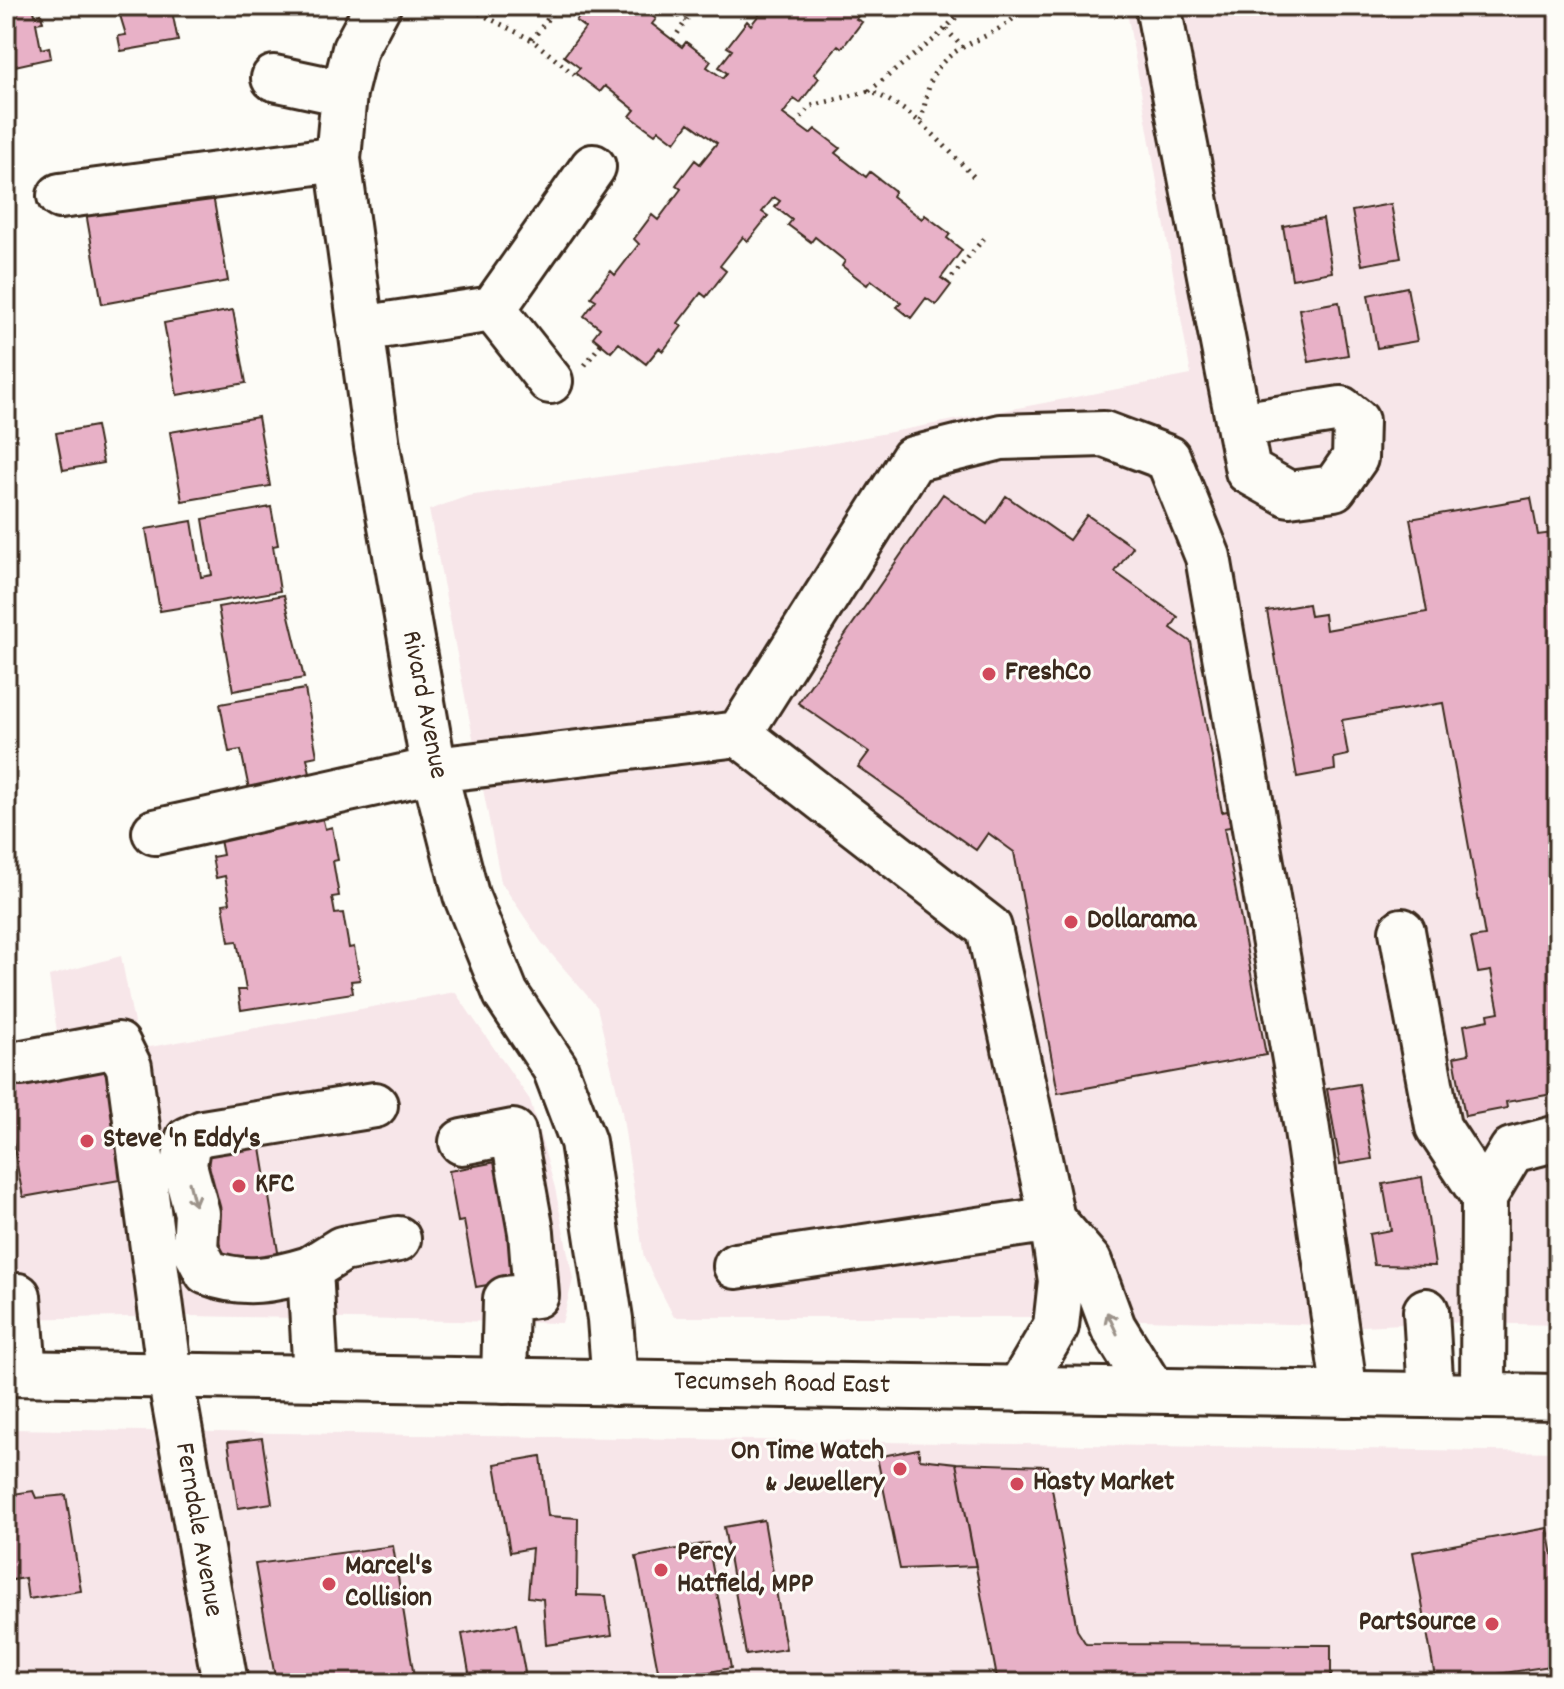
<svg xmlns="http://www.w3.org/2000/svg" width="1564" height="1689" font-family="Dekko,sans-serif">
	<rect width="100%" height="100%" fill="#fdfcf7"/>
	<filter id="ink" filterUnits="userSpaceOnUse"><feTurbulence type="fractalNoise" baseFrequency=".0125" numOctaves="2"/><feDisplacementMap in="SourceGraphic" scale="16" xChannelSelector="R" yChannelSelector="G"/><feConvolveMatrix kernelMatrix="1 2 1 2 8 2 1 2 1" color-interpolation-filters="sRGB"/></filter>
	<g filter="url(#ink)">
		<path fill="#f7e6e9" d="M1126,6H1558V1325L1443,1322L1362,1326L1028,1317H674L644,1258L622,1112L597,1007L542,943L501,882L429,510L468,496L823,445L1191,375Z
			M121,956L139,1049L455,992L530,1100L555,1188L573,1279L562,1323L190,1316L6,1319V1054L59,1046L49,976Z
			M6,1429L1558,1452V1683H6Z"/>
		<path fill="#e8b1c7" stroke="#3b2a1e" stroke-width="2" d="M6,6H33L35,15L41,14L43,22L36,23L41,49L49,47L51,58L6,68Z
			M113,6H171L178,41L121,51L118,36L126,35L119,12L114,13Z
			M588,6L600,10L603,6H639L656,19L652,24L682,47L686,42L711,61L707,67L723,78L727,73L719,67L732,50L727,47L747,21L751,25L766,6H866L856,19L862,22L842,48L838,45L814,74L819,78L800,103L794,99L783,114L810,134L815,129L840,148L835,153L866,177L870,172L895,191L892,196L922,219L925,215L950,234L947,238L962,250L941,278L951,285L936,305L926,298L911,318L897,307L901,303L871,280L867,285L842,266L845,261L815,237L811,242L788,225L792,220L775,207L780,201L774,197L762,212L768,216L748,241L743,237L720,266L726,271L706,297L701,293L678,323L682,326L663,351L659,348L646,364L619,343L611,352L593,337L600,328L584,316L596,300L591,297L611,271L615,275L639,244L634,239L652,215L658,220L681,189L676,185L695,160L700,164L717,143L689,123L675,142L659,130L655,134L630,116L635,110L605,86L600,92L575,73L580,68L564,56L585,28L576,21Z
			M211,184L228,281L102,304L85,207Z
			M1391,204L1401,258L1362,265L1352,211Z
			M1323,219L1332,272L1292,279L1283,226Z
			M1407,287L1417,341L1377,348L1368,295Z
			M1339,302L1348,355L1309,362L1299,309Z
			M233,310L246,383L177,395L164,323Z
			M258,417L270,486L182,501L170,432Z
			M96,426L103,463L63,470L56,433Z
			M943,494L987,524L1006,496L1069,540L1087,515L1133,547L1115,572L1178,617L1171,628L1191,642L1222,812L1233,810L1236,826L1224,828L1266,1055L1058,1093L1014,852L988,833L976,850L858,767L869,752L798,703Z
			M1531,498L1538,535L1553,533L1558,550V1111L1553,1094L1506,1102L1507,1108L1465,1116L1454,1057L1469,1054L1464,1025L1489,1020L1488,1014L1499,1012L1491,971L1478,973L1471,938L1485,936L1443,703L1342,720L1348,755L1334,758L1335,770L1297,777L1267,611L1308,604L1310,616L1324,614L1326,630L1427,612L1410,519Z
			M271,507L278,545L273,546L280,591L160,611L146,529L192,521L201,577L212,575L203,519Z
			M284,595L304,678L233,691L218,607Z
			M305,689L317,756L307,758L311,779L249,789L241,750L229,752L220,704Z
			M322,816L325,829L332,827L338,860L333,861L339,896L332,897L335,914L343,913L349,948L354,947L360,980L351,981L353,993L241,1010L238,990H246L237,941L229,942L223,904L230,903L225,876L216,878L212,857L223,855L219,835Z
			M110,1063L131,1178L23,1197L6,1105V1082Z
			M1359,1084L1372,1159L1340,1164L1327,1089Z
			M260,1142L279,1258L223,1267L205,1151Z
			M496,1162L504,1210L513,1208L526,1278L476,1287L464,1221L458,1222L449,1171Z
			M1422,1177L1435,1266L1374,1265L1369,1234L1391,1230L1383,1184Z
			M262,1438L272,1503L238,1508L228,1442Z
			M918,1449L920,1459L956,1463L976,1566L900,1569L877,1457Z
			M541,1456L548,1516L578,1518L577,1595L606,1596L612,1635L546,1645L543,1599L528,1597L532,1548L510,1552L495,1464Z
			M956,1463L1048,1466L1077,1630L1086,1644L1331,1645V1683H998Z
			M33,1491L36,1498L66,1495L81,1591L28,1599L25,1578L6,1581V1495Z
			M764,1520L786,1649L746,1655L724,1527Z
			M1548,1528L1558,1584V1665L1436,1683L1413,1552Z
			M708,1543L731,1668L660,1681L636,1557Z
			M393,1546L415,1683H276L255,1564Z
			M516,1624L527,1683H471L462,1634Z"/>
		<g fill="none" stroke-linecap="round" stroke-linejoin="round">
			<g stroke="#3b2a1e" stroke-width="50">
				<path id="minor" d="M378,6L355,49L344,93L338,159L377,446L434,770L466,895L506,994L555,1068L583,1142L610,1319L615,1383
					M1158,6L1239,425L1248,471L1289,494L1334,488L1355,458L1356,421L1341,409L1239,425
					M274,78L344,93
					M60,196L338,159
					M493,309L550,381
					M360,329L493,309L593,167
					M739,734L989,928L1052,1219L1061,1281L1056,1326L1019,1389
					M155,832L434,770L739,734L913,459L1001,437L1104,434L1168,458L1208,557L1306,1123L1345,1394
					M1402,931L1438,1127L1484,1197
					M22,1063L118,1045L129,1067L170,1376L225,1683
					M462,1142L513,1132L531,1232L536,1295L506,1299L504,1381
					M1052,1219L1089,1262L1113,1327L1152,1390
					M736,1266L1052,1219
					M310,1269C274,1280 243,1286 207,1272L195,1249L197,1213L184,1165L188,1140L203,1133L375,1105
					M18,1296L24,1373
					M1426,1311L1431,1395
					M316,1378L310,1269L342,1249L398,1239
					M1483,1395L1484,1197L1512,1150L1558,1138"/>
			</g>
			<g stroke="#3b2a1e" stroke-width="50">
				<path id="major" d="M6,1373L1558,1397"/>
			</g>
			<path stroke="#3b2a1e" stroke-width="5" stroke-dasharray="2 6" stroke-linecap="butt" d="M465,6L532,40L577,77
				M571,6L582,14
				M666,6L686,21
				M967,6L937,37L869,91C915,109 942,144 976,179
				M946,29L962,47
				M532,40L557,6
				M673,40L696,6
				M921,121C925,106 927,86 935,72C958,37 1000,41 1024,6
				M796,124L811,106L869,91
				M947,283L985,237
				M585,365L601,344"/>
			<use href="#minor" stroke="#fdfcf7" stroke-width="44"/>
			<use href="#major" stroke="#fdfcf7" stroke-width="44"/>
		</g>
		<defs><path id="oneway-shaft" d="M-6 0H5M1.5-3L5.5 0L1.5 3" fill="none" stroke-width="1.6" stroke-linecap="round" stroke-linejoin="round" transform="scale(2)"/></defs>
		<g stroke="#9c938a">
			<use href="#oneway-shaft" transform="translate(192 1194) rotate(76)"/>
			<use href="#oneway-shaft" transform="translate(1112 1323) rotate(-115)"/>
		</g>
	</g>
	<g fill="#d1495b" stroke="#fdfcf7" stroke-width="3">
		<circle cx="989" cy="674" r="8"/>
		<circle cx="1071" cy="922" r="8"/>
		<circle cx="87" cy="1141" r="8"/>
		<circle cx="239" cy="1186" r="8"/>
		<circle cx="900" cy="1469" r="8"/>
		<circle cx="1017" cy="1484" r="8"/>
		<circle cx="661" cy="1570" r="8"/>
		<circle cx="329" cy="1584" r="8"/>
		<circle cx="1492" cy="1624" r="8"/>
	</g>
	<g text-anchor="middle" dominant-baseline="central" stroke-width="6" stroke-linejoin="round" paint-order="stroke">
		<g font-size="28" font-weight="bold" fill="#3b2a1e" stroke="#fdfcf7" text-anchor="start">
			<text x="1005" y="674">FreshCo</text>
			<text x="1087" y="922">Dollarama</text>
			<text x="103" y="1141">Steve 'n Eddy's</text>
			<text x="255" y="1186">KFC</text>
			<text x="884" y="1453" text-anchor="end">On Time Watch<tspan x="884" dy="32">&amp; Jewellery</tspan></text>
			<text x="1033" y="1484">Hasty Market</text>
			<text x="677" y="1554">Percy<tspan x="677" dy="32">Hatfield, MPP</tspan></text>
			<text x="345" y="1568">Marcel's<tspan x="345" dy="32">Collision</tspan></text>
			<text x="1476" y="1624" text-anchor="end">PartSource</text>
		</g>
		<g font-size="28" fill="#3b2a1e" stroke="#fdfcf7">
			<text transform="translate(423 705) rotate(79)">Rivard Avenue</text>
			<text transform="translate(782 1385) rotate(1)">Tecumseh Road East</text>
			<text transform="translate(197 1530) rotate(80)">Ferndale Avenue</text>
		</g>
	</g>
	<rect width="1564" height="1689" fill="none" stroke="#fdfcf7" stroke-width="32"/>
	<rect x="16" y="16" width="1532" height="1657" fill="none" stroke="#3b2a1e" stroke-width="3" filter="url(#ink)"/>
</svg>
